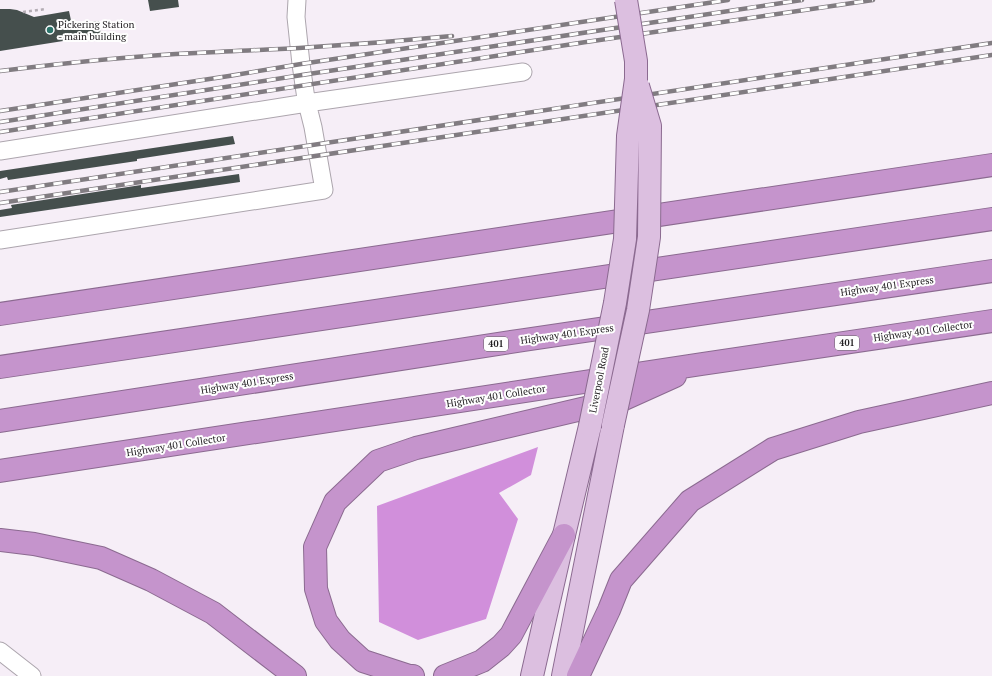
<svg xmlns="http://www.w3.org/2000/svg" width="992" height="676" font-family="'PT Serif',serif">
	<rect width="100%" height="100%" fill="#f6eef7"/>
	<path fill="#d18fdb" d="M538,447L531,475L499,493L518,519L486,619L418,640L379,622L377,506Z"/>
	<path fill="#454f4d" d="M148,0H178L179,7L150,11Z
		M0,9H10L17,10L34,17L69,11L72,25L99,21L101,35L0,51Z
		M233,136L235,144L137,159V161L8,180L7,177L0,179V171Z
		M239,174L240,182L0,217V210L12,208L11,205L141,185V188Z"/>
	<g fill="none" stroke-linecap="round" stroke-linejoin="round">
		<g stroke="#aca5ad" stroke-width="19">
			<path id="minor" d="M0,151L307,103L523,72
				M0,240L324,190L313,127L306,99L301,64L296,17L297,0
				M0,651L32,676"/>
		</g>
		<g stroke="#8b6a90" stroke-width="24">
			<path id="major" d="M532,676L564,535L590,426
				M563,676L613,425"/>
		</g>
		<g stroke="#8b6a90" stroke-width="24">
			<path id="highway" d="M0,314L992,165
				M0,367L992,219
				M0,421L524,340L992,271
				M0,471L702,364L992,321
				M0,540L34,544L101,558L151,580L213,613L295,676
				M413,676H409L363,661L340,640L326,621L316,589L315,547L335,502L378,461L416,448L624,399L675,376
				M445,676L482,661L501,646L511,635L564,535
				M578,676L609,610L621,580L690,501L773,449L859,422L992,393"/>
		</g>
		<path stroke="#b3acb3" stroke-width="2.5" stroke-dasharray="3 3" stroke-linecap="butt" d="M23,12L46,9"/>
		<use href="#minor" stroke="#fff" stroke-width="17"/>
		<use href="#major" stroke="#dcbfe0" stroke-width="22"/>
		<use href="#highway" stroke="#c594cc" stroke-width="22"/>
		<g stroke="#817c81" stroke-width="4.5">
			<path id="rail" d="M0,71C65,63 130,56 196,53C230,51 264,50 299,48C350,45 401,41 452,36
				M0,111L229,76L301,64L728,0
				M0,122L302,75L802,0
				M0,132L586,42L873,0
				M0,192L992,43
				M0,203L992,55"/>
		</g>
		<use href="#rail" stroke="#fefefe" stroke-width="3" stroke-dasharray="9" stroke-linecap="butt"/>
		<g stroke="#8b6a90" stroke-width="24" stroke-linecap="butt">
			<path id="major-bridge" d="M613,425L638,310L649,237L650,126L638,86
				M590,426L615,303L625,239L628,136L636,79V61L626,0"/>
		</g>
		<use href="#major-bridge" stroke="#dcbfe0" stroke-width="22"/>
	</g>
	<circle fill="#2d746b" stroke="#fefefe" stroke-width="1.5" cx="50" cy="30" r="4"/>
	<g text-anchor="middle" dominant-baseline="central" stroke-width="4" stroke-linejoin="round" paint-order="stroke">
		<g fill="#fefefe" stroke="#636063" stroke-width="1">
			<rect x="835" y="336" width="24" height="14" rx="3"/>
			<rect x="484" y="337" width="24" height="14" rx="3"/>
		</g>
		<g font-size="9" font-weight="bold" fill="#201d20">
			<text x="847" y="343">401</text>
			<text x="496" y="344">401</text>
		</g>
		<g font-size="10" fill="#201d20" stroke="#fefefe" text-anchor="start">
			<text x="58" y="24">Pickering Station<tspan x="58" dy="12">- main building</tspan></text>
		</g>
		<g font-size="10" fill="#201d20" stroke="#fefefe">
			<text transform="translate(887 286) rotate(-8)">Highway 401 Express</text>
			<text transform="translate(923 331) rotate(-8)">Highway 401 Collector</text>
			<text transform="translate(567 334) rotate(-8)">Highway 401 Express</text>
			<text transform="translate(599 380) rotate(-79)">Liverpool Road</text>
			<text transform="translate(247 383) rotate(-9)">Highway 401 Express</text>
			<text transform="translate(496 396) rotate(-9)">Highway 401 Collector</text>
			<text transform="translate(176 445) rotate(-9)">Highway 401 Collector</text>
		</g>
	</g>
</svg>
